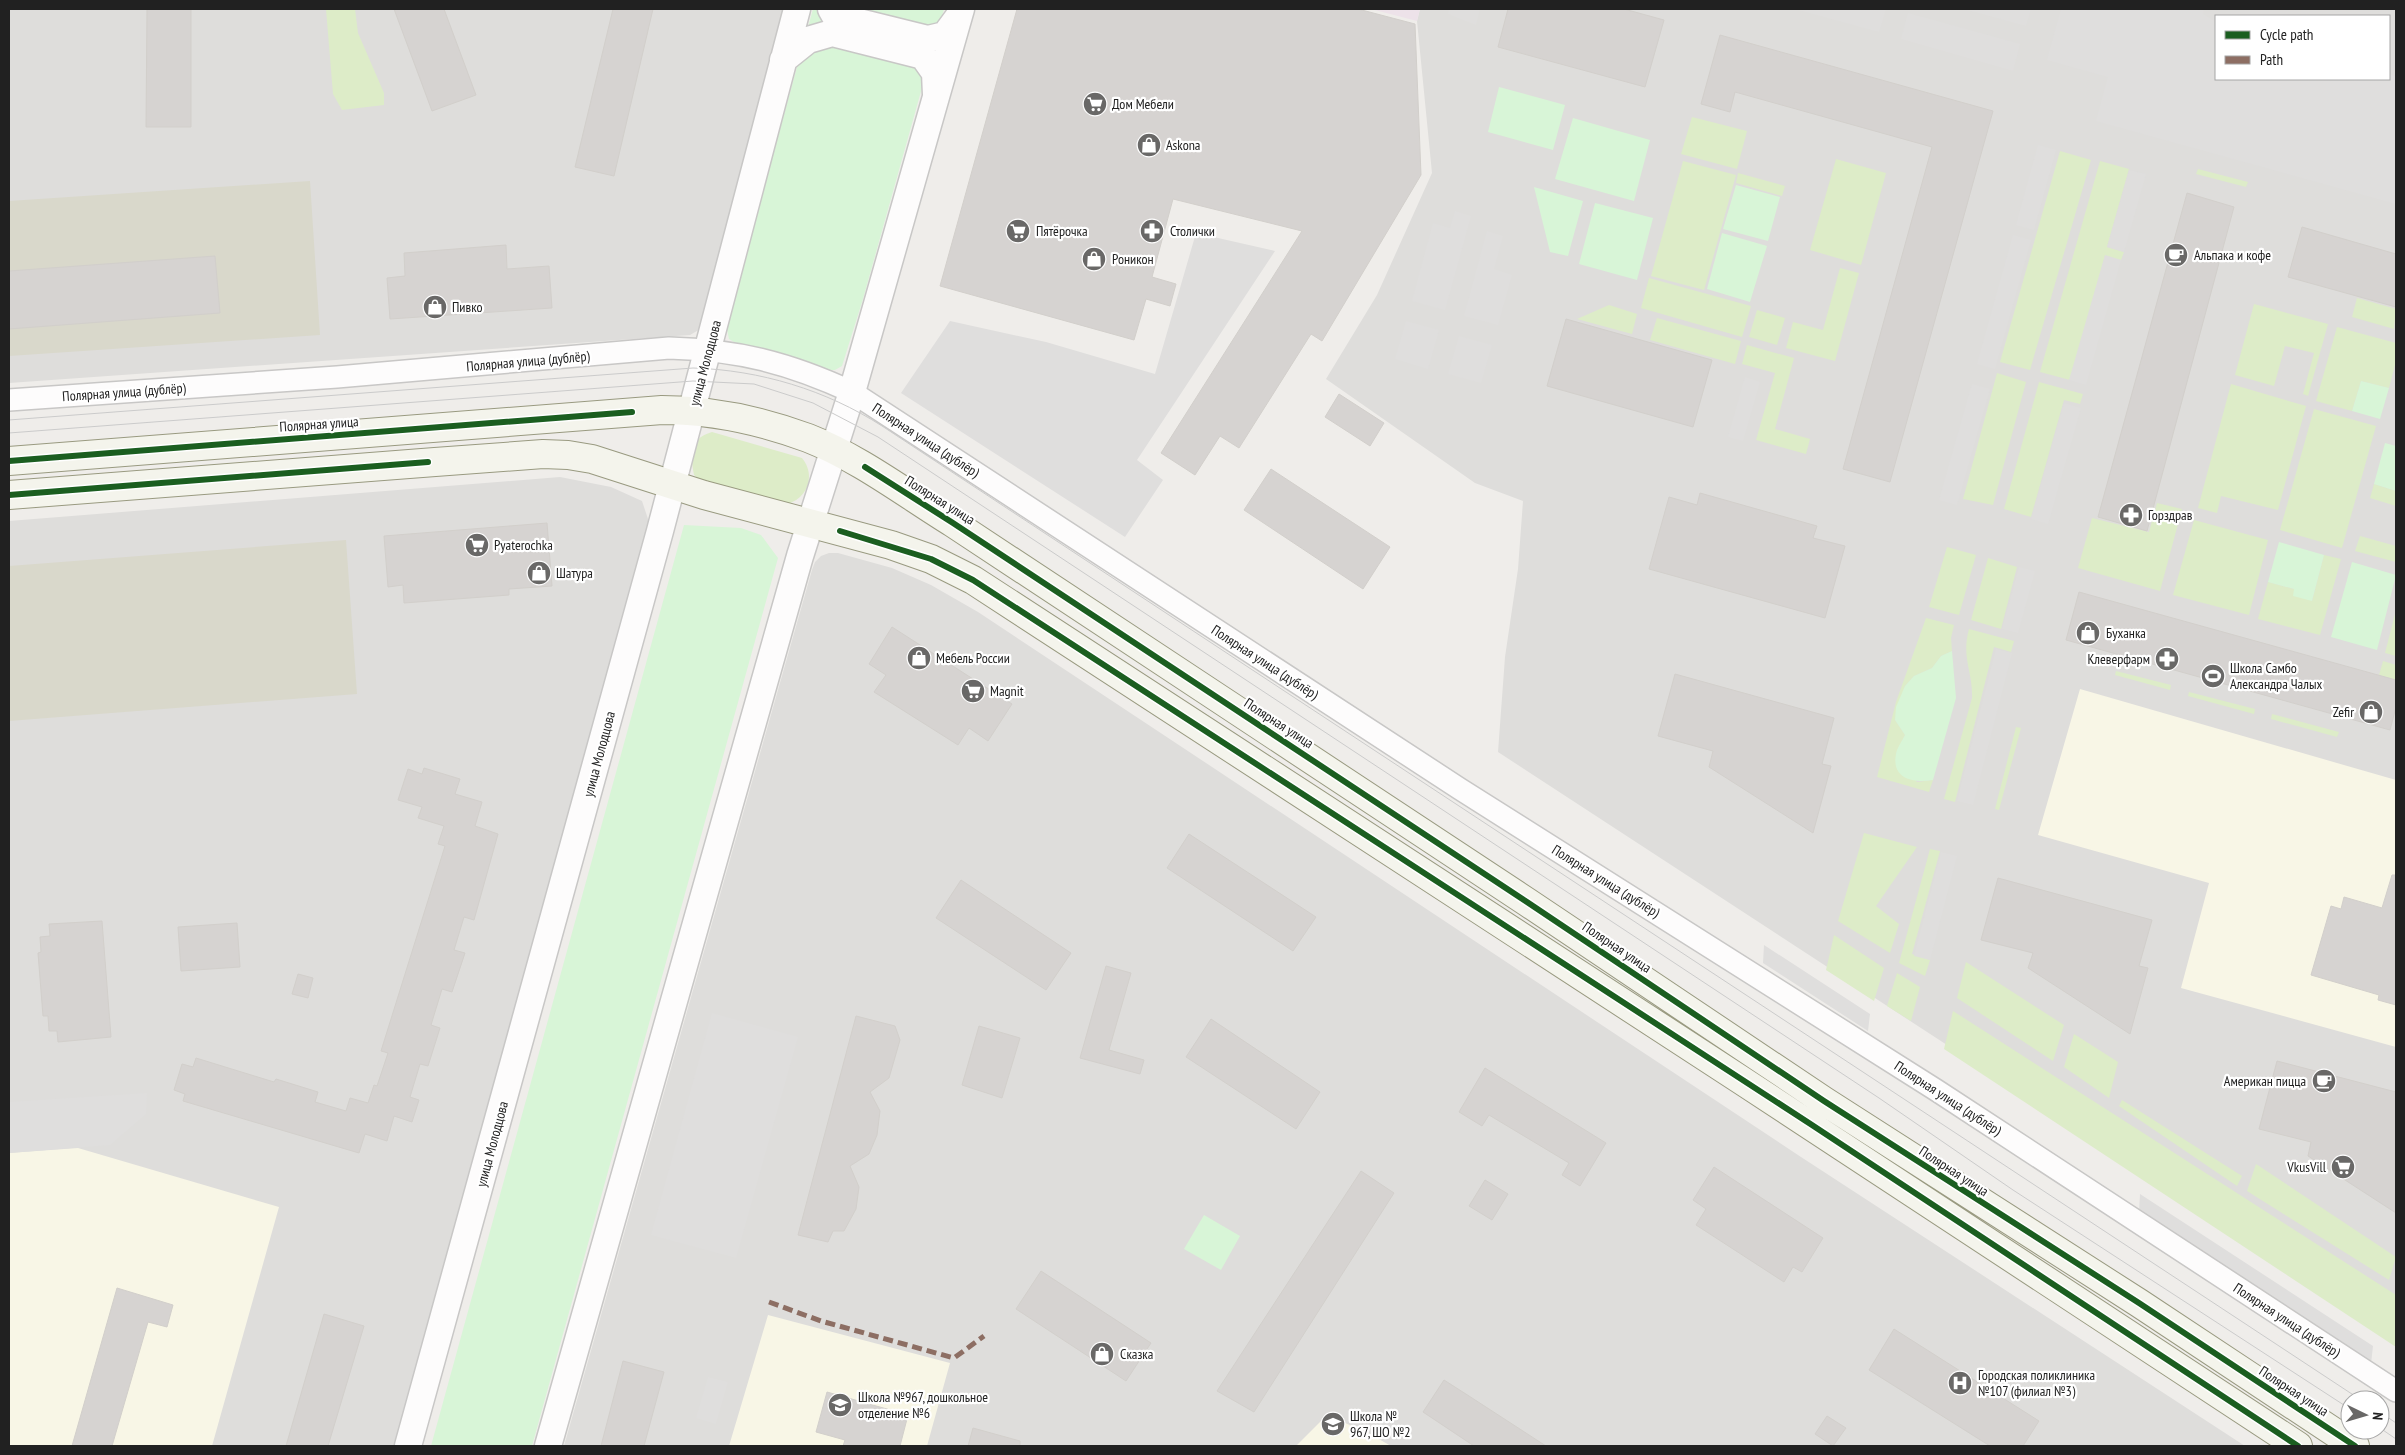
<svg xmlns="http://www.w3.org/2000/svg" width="2405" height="1455" font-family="'PT Sans Narrow',sans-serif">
	<rect width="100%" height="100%" fill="#efedea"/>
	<path fill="#dedddb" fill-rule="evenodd" d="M9,9H788L702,328L690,335L9,383Z
		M1420,9H2396V1338L1498,752L1505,657L1518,569L1523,501L1475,483L1326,379L1377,295L1432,173L1417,21ZM2216,16H2389V79H2216Z
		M560,477L611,487L642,501L651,528L401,1446H9V521Z
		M829,553H838L892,568L931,585L978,612L1801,1157L2245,1446H564L812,570L815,562L821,556Z"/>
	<path fill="#ede2e9" d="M1371,9H1420L1417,21Z"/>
	<path fill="#f8f6e6" d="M2080,689L2396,780V1047L2181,988L2209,883L2038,835Z
		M78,1148L279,1207L212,1446H9V1153Z
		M768,1315L950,1363L927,1446H729Z
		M1327,1415L1370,1434L1391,1446H1296Z"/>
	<path fill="#d9d8cb" d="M310,181L320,335L9,356V201Z
		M346,540L357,694L9,721V566Z"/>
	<path fill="#ddecc8" d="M326,9H355L358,33L384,93V105L342,110L333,94Z
		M1692,117L1747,131L1737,169L1681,154Z
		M2060,151L2091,160L2030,370L2000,362Z
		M1836,159L1886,173L1861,265L1810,250Z
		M1683,161L1736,175L1704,290L1651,276Z
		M2100,161L2129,169L2107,247L2124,252L2121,260L2105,256L2070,380L2040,372Z
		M2198,169L2248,182L2246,187L2196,174Z
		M1738,173L1785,186L1782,196L1736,183Z
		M1840,268L1859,273L1835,361L1786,348L1793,322L1823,330Z
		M1649,278L1751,306L1742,337L1641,308Z
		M2357,298L2396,309L2394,329L2352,317Z
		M2254,304L2328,324L2308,396L2303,394L2314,353L2285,346L2274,386L2235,375Z
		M1609,305L1637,314L1632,334L1577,319Z
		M1757,310L1785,318L1777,345L1749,337Z
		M1657,318L1741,341L1735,364L1650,340Z
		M2337,327L2396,343V361L2389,388L2361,381L2352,411L2316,401Z
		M1747,345L1794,358L1775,429L1810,439L1806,454L1756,440L1775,373L1742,364Z
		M1997,373L2026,382L1993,505L1963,499Z
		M2039,382L2083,394L2080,404L2064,400L2031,517L2004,509Z
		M2231,384L2306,406L2278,510L2221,496L2217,513L2198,508Z
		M2314,409L2376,426L2342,548L2280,530Z
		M712,432L802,458C816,475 808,498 787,504L701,481L694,475C690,454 689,439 712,432Z
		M2374,484L2396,491V506L2370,498Z
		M2157,503L2182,509L2160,591L2078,568L2092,518L2149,532Z
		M2194,520L2268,540L2249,615L2173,595Z
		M2360,536L2396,546V562L2355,551Z
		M1947,547L1976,555L1959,615L1929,607Z
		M2324,555L2341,559L2320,635L2258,619L2268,582L2294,589L2312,601Z
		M1988,558L2017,567L2001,629L1971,620Z
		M2396,610V656L2385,653Z
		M1926,618L1954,625L1951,638L1952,651L1941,656L1932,668L1914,676L1905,686L1895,720L1905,735L1896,754L1917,782L1933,780L1929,792L1877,777L1896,702Z
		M1969,629L2014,641L2011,652L1994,647L1955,802L1944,799L1972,698C1973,671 1961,658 1969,629Z
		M2383,661L2396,665V680L2379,675Z
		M2116,671L2171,685L2170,690L2115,675Z
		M2189,692L2255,709L2254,714L2188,696Z
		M2272,714L2339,732L2337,737L2271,719Z
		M2016,727L2021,728L1999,810L1995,809Z
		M1864,833L1917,847L1876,906L1899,924L1890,953L1838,921Z
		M1930,849L1940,851L1912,954L1930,960L1925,976L1899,963Z
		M1834,935L1884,968L1874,1001L1826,970Z
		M1966,962L2064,1025L2053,1061L1957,998Z
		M1897,973L1920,987L1911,1021L1887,1006Z
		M1953,1011L2396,1295V1347L1944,1049Z
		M2074,1034L2118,1062L2109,1098L2064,1067Z
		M2122,1100L2242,1176L2237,1186L2119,1106Z
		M2256,1164L2396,1257L2389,1280L2247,1191Z"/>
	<path fill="#d8f5d7" d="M813,9H944L863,299L842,366L835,370H827L734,342L729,339L726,325Z
		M1499,87L1565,105L1553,150L1488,132Z
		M1573,118L1650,140L1634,201L1555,179Z
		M1736,185L1780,197L1768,241L1723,229Z
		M1534,187L1583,201L1568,256L1550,252Z
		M1595,203L1653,218L1637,280L1579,264Z
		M1722,233L1767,246L1750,302L1707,289Z
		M2361,381L2389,388L2380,419L2352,411Z
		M2385,443L2396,446V491L2374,484Z
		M684,525L741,528L761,535L778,558L532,1446H431Z
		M2279,542L2324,555L2312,601L2293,596L2294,589L2268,582Z
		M2352,562L2396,575L2377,650L2331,637Z
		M1952,651L1956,698L1933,780C1915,783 1891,780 1896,754C1897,748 1902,741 1905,735L1895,720L1896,707L1905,686L1914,676L1932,668L1941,656Z
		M1204,1215L1240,1236L1221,1270L1184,1249Z"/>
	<path fill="#dfdedd" d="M1449,9H1480L1476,25L1448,14Z
		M1795,9H1886L1879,32Z
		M1964,9H2031L2026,26Z
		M2061,9H2204L2203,14L2216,22V79H2389V74L2396,76V204L2096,121L2108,77L2047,60Z
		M1908,13L2020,44L2013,71L1901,39Z
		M2038,145L2056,150L2034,230L2016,225Z
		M2129,170L2146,174L2124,252L2107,247Z
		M1455,211L1471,216L1445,310L1412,301L1433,223L1450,228Z
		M1487,231L1503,236L1494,269L1512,275L1498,325L1464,316Z
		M1196,233L1275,251L1137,460L1163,480L1125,537L901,393L950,321L1046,342L1155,374Z
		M2013,235L2031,240L1995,369L1977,364Z
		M2105,255L2121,260L2086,385L2069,380Z
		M1406,321L1439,330L1428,369L1395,359Z
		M1459,336L1492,345L1481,383L1448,374Z
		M1745,377L1760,382L1743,441L1728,437Z
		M1972,384L1990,389L1957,505L1939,500Z
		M2064,403L2081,408L2048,524L2031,519Z
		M2019,567L2035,571L2018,633L2002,629Z
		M1996,649L2012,653L1973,805L1957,801Z
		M1941,852L1957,856L1930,960L1914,956Z
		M1764,945L1870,1014L1868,1031L1763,963Z
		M712,1013L798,1037L736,1258L651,1235Z
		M147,1093L146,1114L110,1145L9,1153V1102Z
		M2140,1194L2373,1346L2371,1364L2139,1212Z
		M708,1377L728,1382L716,1424L696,1418Z"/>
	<path fill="#d6d3d1" stroke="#d2cfcb" d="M147,9H191V127H146Z
		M394,9H444L476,95L432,111Z
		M613,9H653L614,176L575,167Z
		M1017,9H1358L1415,24L1421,175L1322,341L1311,334L1239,448L1220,436L1195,475L1161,453L1302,231L1173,199L1152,277L1176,284L1170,306L1146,299L1134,340L940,286Z
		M1508,9H1624L1664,20L1645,87L1498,47Z
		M1720,35L1993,111L1890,482L1843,469L1932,147L1735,92L1730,112L1701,104Z
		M2187,193L2234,207L2147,531L2098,517Z
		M2302,227L2396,254V307L2288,277Z
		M506,245L507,269L549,266L552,308L390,319L387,278L405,276L404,253Z
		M215,256L220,313L9,329V271Z
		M1566,319L1712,360L1693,427L1547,386Z
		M1339,394L1384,423L1370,446L1325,417Z
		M1271,469L1390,547L1363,589L1244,510Z
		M1700,493L1817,526L1813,538L1845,546L1825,618L1649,569L1669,497L1697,505Z
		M547,523L552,586L509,589V595L404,603L403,585L388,587L384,536Z
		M2079,592L2396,680V707L2390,730L2066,640Z
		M892,627L1012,704L988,741L969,728L958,745L874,692L886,675L869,664Z
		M1675,674L1834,718L1822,764L1831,766L1813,833L1709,767L1713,751L1658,736Z
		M424,768L460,779L455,794L482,802L475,826L498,834L474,920L464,917L454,950L465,953L452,992L442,989L431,1025L440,1028L428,1066L420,1064L410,1097L419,1100L412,1122L394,1116L387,1141L365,1134L359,1153L183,1101L185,1094L174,1090L182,1064L193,1067L196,1058L274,1082L276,1079L318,1092L315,1102L346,1111L350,1098L368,1103L374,1085L377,1086L388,1053L381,1051L445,846L438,844L444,826L418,818L422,807L398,800L408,769L422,774Z
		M1189,834L1316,917L1293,951L1167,868Z
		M2392,875H2396V1005L2378,1000L2379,995L2311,975L2331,906L2341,909L2344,897L2382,908Z
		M1998,878L2152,920L2139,966L2148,968L2130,1034L2028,968L2033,953L1981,940Z
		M961,880L1071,953L1046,990L936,918Z
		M102,921L111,1037L58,1042L57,1031H49L48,1016H43L38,953L41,952L40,937L50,936L49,924Z
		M237,923L240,967L181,971L178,927Z
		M1106,966L1131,973L1109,1050L1144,1060L1140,1074L1080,1058Z
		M298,974L313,978L308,998L292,994Z
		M856,1016L895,1026L900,1040L889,1078L870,1092L880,1111L877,1135L869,1154L850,1166L859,1187L856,1209L844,1231H833L828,1242L798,1235Z
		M1211,1019L1320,1092L1296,1129L1186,1057Z
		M979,1026L1020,1038L1002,1098L962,1085Z
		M2277,1061L2396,1092V1213L2308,1156L2311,1142L2259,1129Z
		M1485,1068L1606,1143L1580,1186L1562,1175L1569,1163L1489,1115L1482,1126L1459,1112Z
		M1714,1167L1823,1238L1802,1272L1793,1267L1784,1282L1696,1225L1706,1209L1693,1200Z
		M1361,1171L1394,1193L1254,1412L1217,1391Z
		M1485,1180L1508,1194L1492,1220L1469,1206Z
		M1041,1271L1151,1343L1126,1381L1016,1309Z
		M117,1288L173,1305L167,1327L148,1322L112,1446H72Z
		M324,1314L364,1326L328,1446H286Z
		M1894,1329L2039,1421L2023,1446H1990L1869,1370Z
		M623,1361L664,1372L644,1446H601Z
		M1444,1380L1469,1396L1546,1446H1474L1423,1412Z
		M827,1392L908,1415L900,1446H843L845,1440L816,1432Z
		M1827,1416L1846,1428L1833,1446L1815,1434Z
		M973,1428L1020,1441V1446H968Z"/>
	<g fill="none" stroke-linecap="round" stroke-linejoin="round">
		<g stroke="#c8c7c6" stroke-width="24">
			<path id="minor" d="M9,400L337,377L669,348C739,350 789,363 852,392L1460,789L1936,1090L2396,1391"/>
		</g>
		<g stroke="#c8c7c6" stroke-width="29">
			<path id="tertiary" d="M831,9L835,16L928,39L945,35L959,16
				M783,60L808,40L832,33L923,56L935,73L936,95
				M408,1446L660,531L797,9
				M548,1446L800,556L852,392L961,9"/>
		</g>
		<g stroke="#999a80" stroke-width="30">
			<path id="secondary" d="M9,461L662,410C710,410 762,421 808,438C859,458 906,494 953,523L1527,902L1824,1101L2139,1303L2355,1446
				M9,495L435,462L543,454L568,455L592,459L704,495L891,545L931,559L973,580C1417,866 1857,1156 2298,1446"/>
		</g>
		<use href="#minor" stroke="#fdfcfc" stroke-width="21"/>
		<use href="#tertiary" stroke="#fdfcfc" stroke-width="26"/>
		<use href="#secondary" stroke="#f4f4ec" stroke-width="28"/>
		<path stroke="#cbcbcb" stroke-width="1" d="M9,420L693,368C760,370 826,390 882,426L2361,1400
			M9,433L693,381L754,384L813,403L878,437L1879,1098L2013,1190L2350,1409
			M2380,1412L2396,1423
			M2380,1428L2396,1439"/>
		<path stroke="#8d6e63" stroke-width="5" stroke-dasharray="10 5" stroke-linecap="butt" d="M769,1302L821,1321L954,1358L984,1336"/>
		<g stroke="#fff" stroke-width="9">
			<path id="cycleway" d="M9,461L632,412
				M865,467L953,523L1527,902L1824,1101L2139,1303L2355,1446
				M9,495L428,462
				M840,531L931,559L973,580L1812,1125L2298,1446"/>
		</g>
		<use href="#cycleway" stroke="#1b5e20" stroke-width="6"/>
	</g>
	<defs>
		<g id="supermarket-disc" transform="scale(1.25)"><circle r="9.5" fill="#696867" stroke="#fff"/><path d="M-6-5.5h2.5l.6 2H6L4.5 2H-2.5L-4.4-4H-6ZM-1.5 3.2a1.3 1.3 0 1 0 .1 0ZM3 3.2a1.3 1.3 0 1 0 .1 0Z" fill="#fff"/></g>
		<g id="shop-disc" transform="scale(1.25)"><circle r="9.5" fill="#696867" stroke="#fff"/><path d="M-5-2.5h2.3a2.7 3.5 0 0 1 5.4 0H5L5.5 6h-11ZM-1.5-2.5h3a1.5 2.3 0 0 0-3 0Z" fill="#fff"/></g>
		<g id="pharmacy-disc" transform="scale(1.25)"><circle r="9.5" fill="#696867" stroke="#fff"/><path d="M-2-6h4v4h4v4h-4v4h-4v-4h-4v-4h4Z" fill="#fff"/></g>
		<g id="cafe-disc" transform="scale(1.25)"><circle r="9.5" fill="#696867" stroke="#fff"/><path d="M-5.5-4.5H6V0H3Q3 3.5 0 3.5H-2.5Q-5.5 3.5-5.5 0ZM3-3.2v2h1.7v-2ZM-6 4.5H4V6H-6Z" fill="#fff"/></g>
		<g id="stadium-disc" transform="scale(1.25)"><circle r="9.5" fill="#696867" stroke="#fff"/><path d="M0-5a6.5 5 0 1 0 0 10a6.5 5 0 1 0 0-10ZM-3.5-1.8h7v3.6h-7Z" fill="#fff"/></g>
		<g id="hospital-disc" transform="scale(1.25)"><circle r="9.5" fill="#696867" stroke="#fff"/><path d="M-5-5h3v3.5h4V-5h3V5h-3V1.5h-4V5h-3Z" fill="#fff"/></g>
		<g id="school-disc" transform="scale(1.25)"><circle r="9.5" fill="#696867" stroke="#fff"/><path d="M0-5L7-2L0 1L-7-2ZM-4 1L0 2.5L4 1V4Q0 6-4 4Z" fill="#fff"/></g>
	</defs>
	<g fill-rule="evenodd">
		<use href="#supermarket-disc" x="1095" y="104"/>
		<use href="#shop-disc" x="1149" y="145"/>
		<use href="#supermarket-disc" x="1018" y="231"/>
		<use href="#pharmacy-disc" x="1152" y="231"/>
		<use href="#cafe-disc" x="2176" y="255"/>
		<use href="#shop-disc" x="1094" y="259"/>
		<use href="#shop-disc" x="435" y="307"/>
		<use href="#pharmacy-disc" x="2131" y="515"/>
		<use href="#supermarket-disc" x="477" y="545"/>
		<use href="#shop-disc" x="539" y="573"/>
		<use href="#shop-disc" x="2088" y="633"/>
		<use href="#shop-disc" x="919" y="658"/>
		<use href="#pharmacy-disc" x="2167" y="659"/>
		<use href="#stadium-disc" x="2213" y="676"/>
		<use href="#supermarket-disc" x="973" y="691"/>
		<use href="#shop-disc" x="2371" y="712"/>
		<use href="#cafe-disc" x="2324" y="1081"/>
		<use href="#supermarket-disc" x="2343" y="1167"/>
		<use href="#shop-disc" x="1102" y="1354"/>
		<use href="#hospital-disc" x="1960" y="1383"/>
		<use href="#school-disc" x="840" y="1405"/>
		<use href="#school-disc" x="1333" y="1424"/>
	</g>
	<g text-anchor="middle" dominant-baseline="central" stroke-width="4.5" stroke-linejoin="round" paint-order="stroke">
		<g font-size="14" fill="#212121" stroke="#fff" text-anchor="start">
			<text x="1112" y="104">Дом Мебели</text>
			<text x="1166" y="145">Askona</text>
			<text x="1036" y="231">Пятёрочка</text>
			<text x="1170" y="231">Столички</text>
			<text x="2194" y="255">Альпака и кофе</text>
			<text x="1112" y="259">Роникон</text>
			<text x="452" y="307">Пивко</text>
			<text x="2148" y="515">Горздрав</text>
			<text x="494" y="545">Pyaterochka</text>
			<text x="556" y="573">Шатура</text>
			<text x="2106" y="633">Буханка</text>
			<text x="936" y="658">Мебель России</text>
			<text x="2150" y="659" text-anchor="end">Клеверфарм</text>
			<text x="2230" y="668">Школа Самбо<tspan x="2230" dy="16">Александра Чалых</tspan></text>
			<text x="990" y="691">Magnit</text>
			<text x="2354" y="712" text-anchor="end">Zefir</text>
			<text x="2306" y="1081" text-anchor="end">Американ пицца</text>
			<text x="2326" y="1167" text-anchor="end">VkusVill</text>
			<text x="1120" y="1354">Сказка</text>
			<text x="1978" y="1375">Городская поликлиника<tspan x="1978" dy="16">№107 (филиал №3)</tspan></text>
			<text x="858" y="1397">Школа №967, дошкольное<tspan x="858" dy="16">отделение №6</tspan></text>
			<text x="1350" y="1416">Школа №<tspan x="1350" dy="16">967, ШО №2</tspan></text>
		</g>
		<g font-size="14" fill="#212121" stroke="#fff">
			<text transform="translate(528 361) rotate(-5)">Полярная улица (дублёр)</text>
			<text transform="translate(705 363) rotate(-75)">улица Молодцова</text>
			<text transform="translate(124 392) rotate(-4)">Полярная улица (дублёр)</text>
			<text transform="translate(319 424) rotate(-4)">Полярная улица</text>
			<text transform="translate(926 440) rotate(33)">Полярная улица (дублёр)</text>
			<text transform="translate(940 500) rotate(32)">Полярная улица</text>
			<text transform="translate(1265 662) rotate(33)">Полярная улица (дублёр)</text>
			<text transform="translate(1279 723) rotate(33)">Полярная улица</text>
			<text transform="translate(599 754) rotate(-75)">улица Молодцова</text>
			<text transform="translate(1606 881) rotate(32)">Полярная улица (дублёр)</text>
			<text transform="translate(1617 947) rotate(34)">Полярная улица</text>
			<text transform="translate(1948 1098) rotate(33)">Полярная улица (дублёр)</text>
			<text transform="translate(492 1144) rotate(-75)">улица Молодцова</text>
			<text transform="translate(1954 1171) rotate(33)">Полярная улица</text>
			<text transform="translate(2287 1320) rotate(33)">Полярная улица (дублёр)</text>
			<text transform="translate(2294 1391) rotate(33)">Полярная улица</text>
		</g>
	</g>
	<rect width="2405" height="1455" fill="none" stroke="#212121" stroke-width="20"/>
	<rect x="2215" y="15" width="175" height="65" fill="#ffffff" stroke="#a6a6a6"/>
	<rect x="2225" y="31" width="25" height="8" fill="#1b5e20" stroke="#a6a6a6"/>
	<text x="2260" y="40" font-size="15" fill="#212121">Cycle path</text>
	<rect x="2225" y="56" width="25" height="8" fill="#8d6e63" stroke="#a6a6a6"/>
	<text x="2260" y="65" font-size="15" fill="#212121">Path</text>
	<g transform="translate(2365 1415) rotate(95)"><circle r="24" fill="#ffffff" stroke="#a6a6a6"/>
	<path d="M0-4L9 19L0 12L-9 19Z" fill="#696867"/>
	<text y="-8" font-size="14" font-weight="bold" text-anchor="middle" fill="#212121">N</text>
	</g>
</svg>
